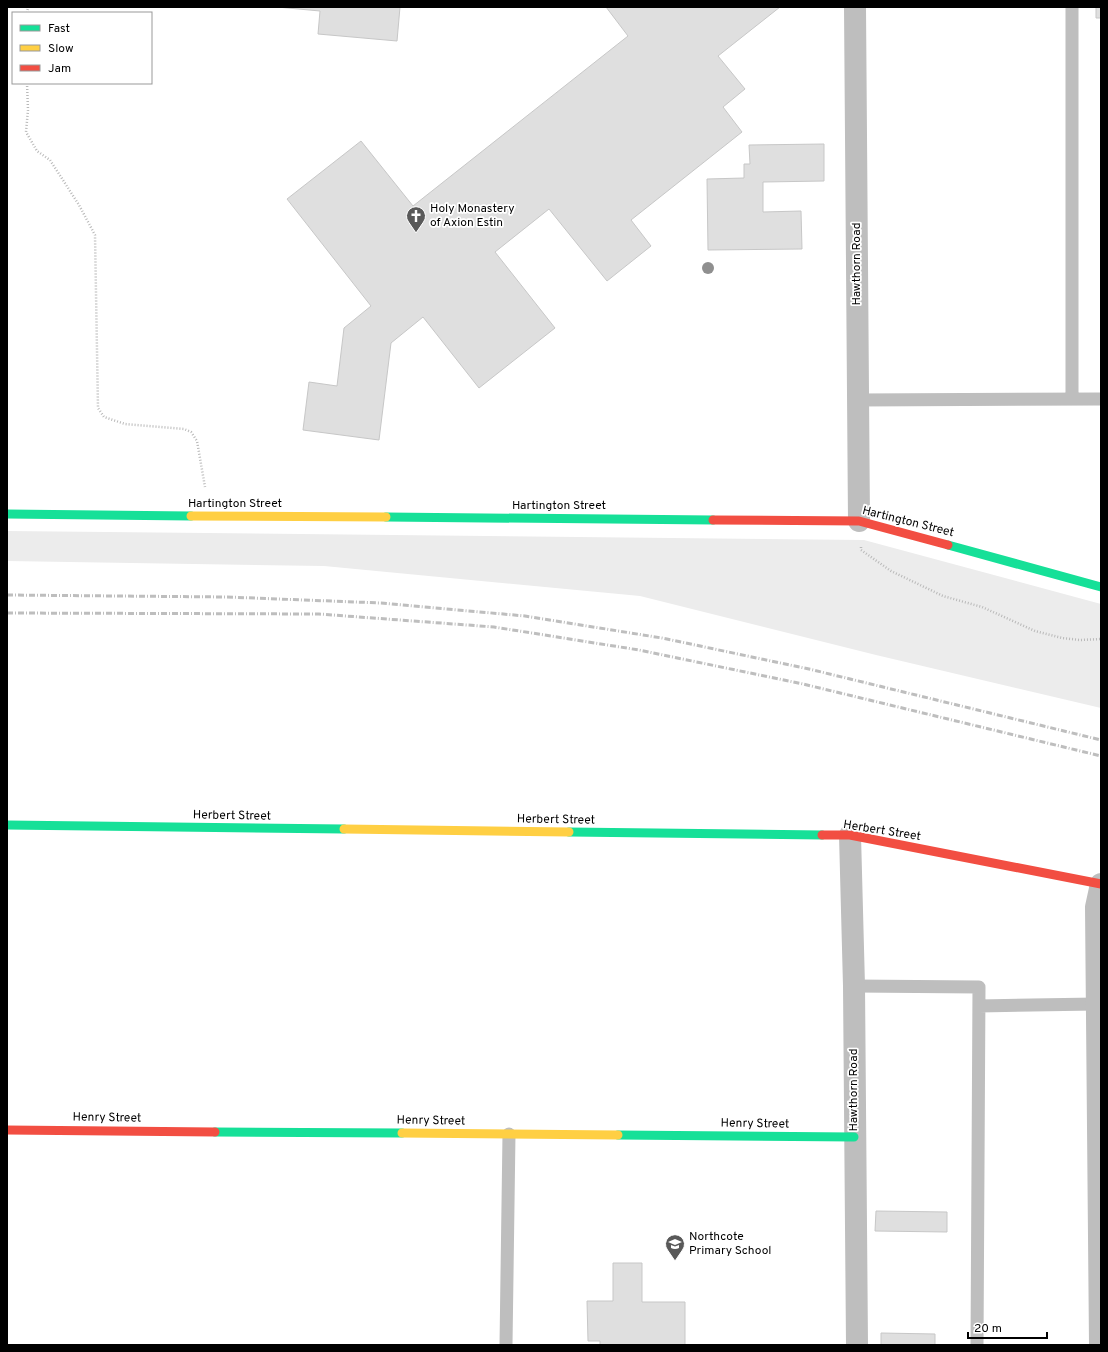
<svg xmlns="http://www.w3.org/2000/svg" width="1108" height="1352" font-family="Overpass,sans-serif">
	<rect width="100%" height="100%" fill="#fff"/>
	<path fill="#ececec" d="M7,531L864,540L1101,604V708L876,655L640,596L324,566L7,561Z"/>
	<path fill="#dfdfdf" stroke="#c7c7c7" d="M277,7H400L397,41L318,34L320,11Z
		M606,7H780L718,56L745,89L723,107L742,132L631,220L651,246L607,281L549,209L495,252L555,328L479,388L423,317L391,343L379,440L303,430L309,382L337,386L344,328L371,306L287,199L361,141L413,206L628,36Z
		M1096,7H1101V18H1096Z
		M824,144V181L763,182V212L801,211L802,249L708,250L707,179L744,178V164H750L749,145Z
		M876,1211L947,1212V1232L875,1231Z
		M613,1263H642V1302H685V1345H600V1341H588L587,1301H613Z
		M881,1333L935,1334V1345H881Z"/>
	<g fill="none" stroke-linecap="round" stroke-linejoin="round">
		<path stroke="#b9b9b9" stroke-width="2.5" stroke-dasharray="1 2" stroke-linecap="butt" d="M27,13L28,7
			M27,83L28,110L26,132L37,151L50,160L79,205L95,235L98,408L104,417L125,424L184,429L191,432L197,441L205,487
			M861,547V550L891,571L943,596L982,607L1035,631L1062,638L1080,640L1101,639"/>
		<path stroke="#bebebe" stroke-width="13" d="M1072,399V7
			M858,400L1101,399
			M854,986L979,987L977,1345
			M979,1006L1096,1004
			M506,1345L509,1134"/>
		<path stroke="#bebebe" stroke-width="22" d="M855,7L859,521
			M850,835L854,986L857,1345
			M1100,1345L1096,907L1101,884"/>
		<path stroke="#16e098" stroke-width="9" d="M7,514L191,516
			M386,517L713,520
			M948,545L1101,587
			M7,825L344,829
			M569,832L822,835
			M215,1132L402,1133
			M618,1135L854,1137"/>
		<path stroke="#ffcf43" stroke-width="9" d="M191,516L386,517
			M344,829L569,832
			M402,1133L618,1135"/>
		<path stroke="#f24e42" stroke-width="9" d="M713,520L859,521L948,545
			M822,835H850L1101,884
			M7,1130L215,1132"/>
		<path stroke="#bebebe" stroke-width="3" stroke-dasharray="6 2 1 2" stroke-linecap="butt" d="M7,595L227,597L381,603L525,616L662,638L809,669L1101,740
			M7,613L319,614L494,627L639,650L803,684L1101,756"/>
	</g>
	<circle fill="#8f8f8f" cx="708" cy="268" r="6"/>
	<defs>
		<g id="church-pin" transform="scale(1)"><path d="M0 17L-7.5 6A9.5 9.5 0 1 1 7.5 6Z" fill="#595959" stroke="#fff"/><path d="M-1.2-6h2.4v3.5h3.3v2.4h-3.3V6h-2.4V-.1h-3.3v-2.4h3.3Z" fill="#fff"/></g>
		<g id="school-pin" transform="scale(1)"><path d="M0 17L-7.5 6A9.5 9.5 0 1 1 7.5 6Z" fill="#595959" stroke="#fff"/><path d="M0-5L7-2L0 1L-7-2ZM-4 1L0 2.5L4 1V4Q0 6-4 4Z" fill="#fff"/></g>
	</defs>
	<g fill-rule="evenodd">
		<use href="#church-pin" x="416" y="216"/>
		<use href="#school-pin" x="675" y="1244"/>
	</g>
	<g text-anchor="middle" dominant-baseline="central" stroke-width="3.5" stroke-linejoin="round" paint-order="stroke">
		<g font-size="12" fill="#000" stroke="#fff" text-anchor="start">
			<text x="430" y="209">Holy Monastery<tspan x="430" dy="14">of Axion Estin</tspan></text>
			<text x="689" y="1237">Northcote<tspan x="689" dy="14">Primary School</tspan></text>
		</g>
		<g font-size="12" fill="#000" stroke="#fff">
			<text transform="translate(857 264) rotate(-90)">Hawthorn Road</text>
			<text x="235" y="504">Hartington Street</text>
			<text x="559" y="506">Hartington Street</text>
			<text transform="translate(908 522) rotate(14)">Hartington Street</text>
			<text transform="translate(232 816) rotate(1)">Herbert Street</text>
			<text transform="translate(556 820) rotate(1)">Herbert Street</text>
			<text transform="translate(882 831) rotate(9)">Herbert Street</text>
			<text transform="translate(854 1090) rotate(-90)">Hawthorn Road</text>
			<text transform="translate(107 1118) rotate(1)">Henry Street</text>
			<text transform="translate(431 1121) rotate(1)">Henry Street</text>
			<text transform="translate(755 1124) rotate(1)">Henry Street</text>
		</g>
	</g>
	<rect width="1108" height="1352" fill="none" stroke="#000000" stroke-width="16"/>
	<rect x="12" y="12" width="140" height="72" fill="#ffffff" stroke="#999999"/>
	<rect x="20" y="25" width="20" height="6" fill="#16e098" stroke="#999999"/>
	<text x="48" y="32" font-size="12" fill="#000000">Fast</text>
	<rect x="20" y="45" width="20" height="6" fill="#ffcf43" stroke="#999999"/>
	<text x="48" y="52" font-size="12" fill="#000000">Slow</text>
	<rect x="20" y="65" width="20" height="6" fill="#f24e42" stroke="#999999"/>
	<text x="48" y="72" font-size="12" fill="#000000">Jam</text>
	<path d="M968 1332v6h79v-6" fill="none" stroke="#000000" stroke-width="2"/>
	<text x="974" y="1332" font-size="12" fill="#000000" stroke="#ffffff" stroke-width="3" paint-order="stroke">20 m</text>
</svg>
